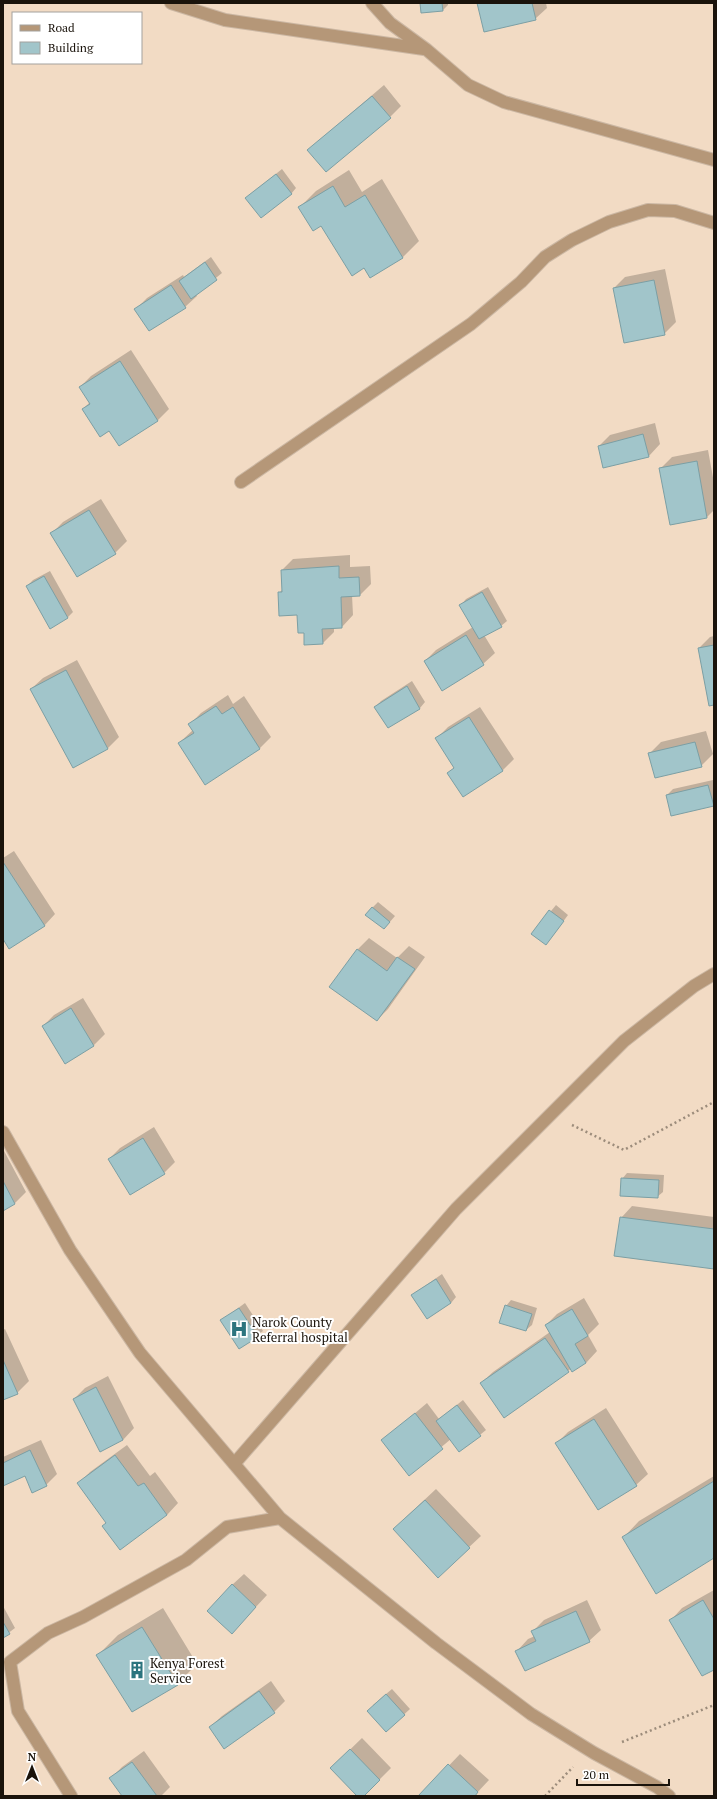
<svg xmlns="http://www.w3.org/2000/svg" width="717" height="1799" font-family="'PT Serif',serif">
	<rect width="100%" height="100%" fill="#f2dbc4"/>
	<path fill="#0003" d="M421,3H448V5L443,10Z
		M478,3H546L547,8L535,19Z
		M384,85L401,106L390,117L308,150Z
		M282,169L296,188L291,194L246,198Z
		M349,170L362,192L382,179L419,241L403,257L370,277L364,267L321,224L300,207L316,191Z
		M211,257L222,273L196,294L197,296L185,307L136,309L147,298L183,275L184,277Z
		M665,269L676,322L664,334L614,288L625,277Z
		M131,350L169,409L157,421L110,429L83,409L90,402L80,387L91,376Z
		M655,423L660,444L649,456L604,467L599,446L610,435Z
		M708,450L714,483V510L707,517L671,524L660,469L672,457Z
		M101,499L127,541L115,553L78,576L52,533L63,522Z
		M350,555V567L370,566L371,584L360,595H352L353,615L342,627H334V632L323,643L305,644V632L298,614L279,593L283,589L282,570L293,559Z
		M50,571L73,612L67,618L27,586L33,580Z
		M488,587L507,621L501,626L484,635L495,653L483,664L442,689L425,661L436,650L473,627L461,605L466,599Z
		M714,636V704L699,648L710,637Z
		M77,660L119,737L108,748L73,766L31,689L43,678Z
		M412,681L425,702L420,708L388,727L375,707L381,701Z
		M228,695L233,704L244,696L271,737L260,748L206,783L179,743L193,730L190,724L201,713Z
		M480,707L514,759L502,771L448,773L455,767L437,738L448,727Z
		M706,731L713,754L701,766L649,754L661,742Z
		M713,780V805L667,795L673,789Z
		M14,851L55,914L44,926L3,937V858Z
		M378,902L395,916L389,923L372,908Z
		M556,905L568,915L551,938L533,933Z
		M369,938L397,958L409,946L425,957L388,1009L377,1020L358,949Z
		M83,998L105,1034L94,1045L65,1063L43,1026L54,1015Z
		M154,1127L175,1162L164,1173L109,1159L120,1148Z
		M3,1149L26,1192L15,1203L3,1209Z
		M627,1173L664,1175L663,1192L657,1197L622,1179Z
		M632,1206L714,1217V1268L621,1218Z
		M442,1274L456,1297L451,1303L412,1295Z
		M584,1298L599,1324L588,1335L597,1351L586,1363L572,1368L504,1416L481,1383L493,1372L550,1332L546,1325L557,1314Z
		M511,1300L537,1308L532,1325L526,1330L506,1306Z
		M245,1303L263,1331L240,1348L222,1320Z
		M5,1329L29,1381L17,1393L3,1399V1330Z
		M108,1376L134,1428L123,1440L74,1399L85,1388Z
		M463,1400L486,1430L460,1451L451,1439L409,1474L382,1441L427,1403L439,1419Z
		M606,1408L648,1474L636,1485L598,1509L557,1443L568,1432Z
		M41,1440L57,1474L46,1485L25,1475L3,1485V1457Z
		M127,1445L150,1476L155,1472L178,1503L167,1515L107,1522L79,1483L90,1472Z
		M714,1476V1557L623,1538L639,1521Z
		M436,1489L481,1536L438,1576L405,1518Z
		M244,1574L267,1595L243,1621L232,1585Z
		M714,1590V1668L671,1620L682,1608Z
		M587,1600L601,1630L589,1641L517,1651L528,1639L535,1636L533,1631L544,1620Z
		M3,1606L15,1628L3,1637Z
		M163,1608L197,1664L177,1684L98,1655L118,1635Z
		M271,1681L285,1701L274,1712L210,1727L222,1716Z
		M392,1689L410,1709L386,1731L373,1705Z
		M362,1738L391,1768L363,1796H358L331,1768Z
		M144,1751L170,1787L161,1796H124L111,1778L122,1767Z
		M460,1754L489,1780L474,1796H420Z"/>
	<path fill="#a1c5ca" stroke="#7c9fa4" d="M420,3H442L443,11L421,13Z
		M477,3H532L536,20L484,32Z
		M372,96L391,118L326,172L307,150Z
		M276,174L292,194L261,218L245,198Z
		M333,186L345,207L365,195L403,258L370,278L364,268L352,276L321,226L313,231L298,207Z
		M205,262L217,280L191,299L179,281Z
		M654,280L665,335L624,343L613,288Z
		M171,285L186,308L149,331L134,309Z
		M120,361L158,421L119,446L109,431L100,437L82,409L90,404L79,387Z
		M643,434L649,457L603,468L598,446Z
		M697,461L707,518L670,525L659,468Z
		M89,510L116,554L77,577L50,533Z
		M339,566V578L359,577L360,596L341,597L342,628L322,629L323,644L304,645V633H298L297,615L279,616L278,592H282L281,570Z
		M44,576L68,618L50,629L26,586Z
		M482,592L502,627L479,639L459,605Z
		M466,635L484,665L442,691L424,661Z
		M714,645V705L709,706L698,648Z
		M66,670L108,749L73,768L30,689Z
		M407,686L420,709L388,728L374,707Z
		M216,706L222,714L233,707L260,749L205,785L178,743L194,733L188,724Z
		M469,717L503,771L463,797L447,773L454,768L435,738Z
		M695,742L702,767L655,778L648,753Z
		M708,785L714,806L671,816L666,795Z
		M3,862L45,926L9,949L3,939Z
		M372,907L390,922L384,929L365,915Z
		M549,910L564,921L546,945L531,934Z
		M357,949L387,971L397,957L415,969L377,1021L329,987Z
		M71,1008L94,1046L65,1064L42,1026Z
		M143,1138L165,1174L130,1195L108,1159Z
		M621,1178L659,1180L658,1198L620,1196Z
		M3,1181L15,1204L3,1211Z
		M620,1217L714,1229V1269L614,1256Z
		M436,1279L451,1303L427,1319L411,1295Z
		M505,1305L532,1314L526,1331L499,1323Z
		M239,1308L258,1337L239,1349L220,1320Z
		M572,1309L588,1336L575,1344L586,1363L572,1372L545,1325Z
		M545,1338L569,1372L504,1418L480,1383Z
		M3,1360L18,1394L3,1400Z
		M96,1387L123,1440L100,1452L73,1399Z
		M457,1405L481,1436L459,1452L436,1421Z
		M415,1413L443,1449L409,1476L381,1440Z
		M594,1419L637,1486L598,1510L555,1443Z
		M30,1450L47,1486L32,1493L25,1476L3,1486V1463Z
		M115,1455L138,1486L144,1483L167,1515L120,1550L102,1526L106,1523L77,1483Z
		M714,1481V1558L656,1594L622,1537Z
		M425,1500L470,1548L438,1578L393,1529Z
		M232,1584L256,1607L232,1634L207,1611Z
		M703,1600L714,1619V1670L702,1676L669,1620Z
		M576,1611L590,1642L525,1671L515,1651L536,1641L531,1631Z
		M3,1622L10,1634L3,1638Z
		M142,1627L178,1685L132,1712L96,1655Z
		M259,1691L275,1713L224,1749L209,1727Z
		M386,1694L405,1715L386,1732L367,1711Z
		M350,1749L380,1780L364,1796H357L330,1768Z
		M132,1762L157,1796H122L109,1778Z
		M448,1764L478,1792L475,1796H418Z"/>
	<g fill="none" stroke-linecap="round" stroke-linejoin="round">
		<g stroke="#cbb7a3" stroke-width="14">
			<path id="street" d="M171,3L225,20L424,49
				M372,3L390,23L427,50L468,85L504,102L714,160
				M241,482L471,324L521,282L545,257L572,240L609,222L648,210L675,211L714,223
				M3,1132L70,1250L140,1353L280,1518L436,1643L531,1714L594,1753L657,1787L669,1796
				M234,1464L456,1209L624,1041L694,986L714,974
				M71,1796L18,1711L10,1662L48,1633L83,1617L186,1560L227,1527L280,1518"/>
		</g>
		<path stroke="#9c8c7b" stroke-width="2.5" stroke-dasharray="2 3" stroke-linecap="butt" d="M572,1125L624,1150L714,1102
			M622,1742L714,1705
			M545,1796L573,1767"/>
		<use href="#street" stroke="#b59778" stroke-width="12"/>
	</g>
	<defs>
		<g id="hospital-bare" transform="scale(1.38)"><path d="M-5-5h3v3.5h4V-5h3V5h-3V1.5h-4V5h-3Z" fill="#2c747e" stroke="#fff" stroke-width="2.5" paint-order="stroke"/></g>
		<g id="building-bare" transform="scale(1.38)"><path d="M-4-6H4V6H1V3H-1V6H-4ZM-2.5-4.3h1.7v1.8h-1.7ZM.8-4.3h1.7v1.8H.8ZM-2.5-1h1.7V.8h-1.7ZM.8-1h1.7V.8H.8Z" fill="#2c747e" stroke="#fff" stroke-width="2.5" paint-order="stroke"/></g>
	</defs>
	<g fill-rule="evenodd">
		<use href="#hospital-bare" x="239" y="1329"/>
		<use href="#building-bare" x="137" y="1670"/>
	</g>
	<g text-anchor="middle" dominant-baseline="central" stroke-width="4" stroke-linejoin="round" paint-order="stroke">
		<g font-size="13" fill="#1a130b" stroke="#fff" text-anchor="start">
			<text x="252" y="1322">Narok County<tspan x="252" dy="15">Referral hospital</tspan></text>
			<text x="150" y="1663">Kenya Forest<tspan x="150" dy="15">Service</tspan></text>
		</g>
	</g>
	<rect width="717" height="1799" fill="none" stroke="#1a130b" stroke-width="8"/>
	<rect x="12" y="12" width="130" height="52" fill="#ffffff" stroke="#a3a19d"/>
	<rect x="20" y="25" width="20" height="6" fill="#b59778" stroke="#a3a19d"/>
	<text x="48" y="32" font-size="12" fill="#1a130b">Road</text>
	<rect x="20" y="42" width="20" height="12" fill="#a1c5ca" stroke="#a3a19d"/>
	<text x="48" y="52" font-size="12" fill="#1a130b">Building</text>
	<g transform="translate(32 1767)" stroke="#ffffff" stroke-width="3" paint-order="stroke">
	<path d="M0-3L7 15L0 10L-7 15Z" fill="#1a130b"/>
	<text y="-6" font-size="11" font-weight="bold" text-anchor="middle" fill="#1a130b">N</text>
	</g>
	<path d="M577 1779v6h92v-6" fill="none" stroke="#1a130b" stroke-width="2"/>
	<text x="583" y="1779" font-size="12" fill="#1a130b" stroke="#ffffff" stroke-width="3" paint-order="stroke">20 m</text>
</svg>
